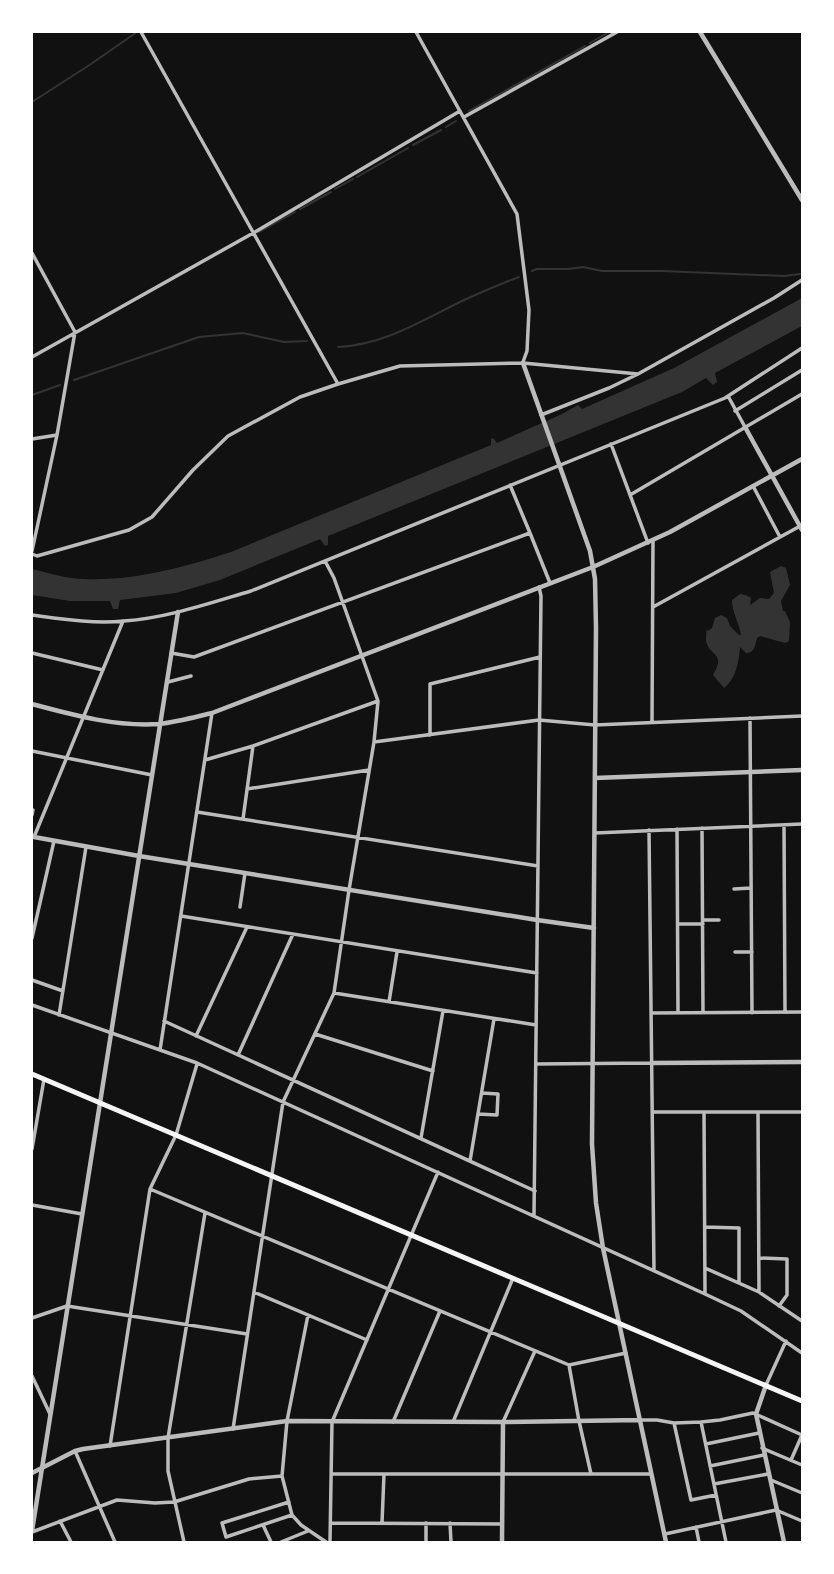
<svg xmlns="http://www.w3.org/2000/svg" width="834" height="1574" font-family="'Crimson Pro',serif">
	<rect width="100%" height="100%" fill="#111"/>
	<path fill="#333" d="M802,298V326L715,373L717,382L713,385L706,378L682,392L328,536V545L325,546L320,539L220,580L176,593L120,600L118,609H113L110,601H70L32,595V569C49,573 67,579 85,579C134,581 185,567 231,552L491,445V439L493,438L497,443L560,415L578,405L582,409L674,368Z
		M781,566L786,568L790,585L781,601L783,611H785L790,622L789,641L785,643L760,636L757,638C755,645 755,653 746,653L740,647C739,661 736,679 724,688L713,675C726,653 711,657 706,642C706,641 706,631 707,629L708,631L712,628L715,618L721,615L727,618L730,626L739,635H741C739,622 732,613 732,600L740,594L746,595L751,598L750,605L760,598L769,599L774,593L770,572Z"/>
	<g fill="none" stroke-linecap="round" stroke-linejoin="round">
		<path stroke="#333" stroke-width="2" d="M590,43L609,32
			M32,102L91,64L137,32
			M469,111L585,46
			M446,127L456,121
			M413,145L441,130
			M357,177L408,148
			M335,189L353,179
			M300,209L331,192
			M259,232L295,212
			M532,271L537,269H568L583,267L602,271H662L784,276L800,274
			M338,347C384,345 423,320 464,300C482,292 500,284 519,277
			M74,380L199,337L243,333L284,342L307,341
			M32,395L60,385"/>
		<path stroke="#bcbcbc" stroke-width="3.5" d="M141,32L338,384
			M416,32L517,214L529,310L527,351L523,362
			M464,117L617,32
			M32,253L75,332L57,435L32,551
			M32,357L255,232L460,111
			M728,396L745,427
			M735,411L802,370
			M541,415L609,388L638,374L774,298L802,280
			M32,439L57,435
			M611,444L648,543
			M510,485L530,533
			M753,486L780,537
			M630,495L802,394
			M32,554L37,556L129,530L152,517L193,470L228,436L300,397L338,384L400,366L523,363L638,374
			M653,607L802,525
			M32,615C62,619 93,624 124,621C167,618 210,603 251,591L725,398L802,348
			M32,653L103,670
			M171,653L194,657L530,533L550,583
			M168,682L191,676
			M750,718L752,1013
			M652,722L653,541
			M430,735V684L540,657
			M374,742L539,720L595,725L802,716
			M32,751L152,775
			M205,760L253,746L378,701
			M247,789L369,770
			M32,810H33L32,815
			M197,812L538,866
			M243,819L253,746
			M784,825L785,1012
			M702,828L703,1013
			M677,829L678,1013
			M649,830L654,1270
			M595,833L802,824
			M32,837H34L123,621
			M734,889L751,888
			M240,907L245,873
			M181,916L537,973
			M703,920H719
			M678,924H703
			M32,938L54,841
			M735,952H752
			M32,980L63,991
			M334,993L536,1025
			M389,1002L397,952
			M32,1005L197,1063L705,1294L741,1311L802,1353
			M651,1013L802,1012
			M59,1015L86,847
			M164,1021L535,1191
			M315,1034L433,1071
			M196,1036L247,927
			M160,1050L212,713
			M238,1055L293,934
			M536,1064L652,1063
			M652,1112H802
			M704,1112L705,1294
			M758,1112L759,1292
			M478,1114L497,1115L498,1094L482,1093
			M421,1138L443,1011
			M32,1149L44,1079
			M470,1161L494,1019
			M150,1189L569,1365L626,1353
			M32,1205L82,1214
			M534,1215L541,596L539,587
			M705,1227L739,1228V1282
			M759,1258L787,1259V1295L779,1306
			M705,1268L759,1292L802,1321
			M254,1292L367,1340
			M308,1315L287,1421L282,1476L292,1515L301,1525L326,1542
			M32,1318L67,1306L247,1334
			M569,1365L579,1421L591,1474
			M32,1376L50,1414
			M766,1385L786,1341
			M640,1420H657L674,1423L701,1422L720,1420L753,1413L802,1435L791,1460
			M393,1422L440,1311
			M453,1422L513,1278
			M503,1422L535,1351
			M701,1422L726,1542
			M674,1423L691,1500L716,1495
			M233,1429L283,1102L334,993L349,890L374,742L378,701L334,578L325,561
			M706,1444L759,1433
			M110,1446L150,1189L176,1135L197,1064
			M762,1448L802,1465
			M75,1451L115,1542
			M710,1466L764,1455
			M332,1474H651
			M771,1480L802,1493
			M714,1484L768,1474
			M289,1502L222,1523L226,1537L292,1515
			M60,1521L71,1542
			M331,1523L502,1524
			M382,1523L384,1474
			M426,1523V1542
			M450,1523L451,1542
			M263,1525L271,1542
			M696,1527L699,1542
			M32,1532L117,1500L155,1503L174,1502L249,1479L282,1476
			M665,1534L776,1510L802,1521
			M184,1542L168,1471V1438L205,1213
			M281,1542L308,1531
			M330,1542L332,1422L438,1172"/>
		<path stroke="#bcbcbc" stroke-width="4.5" d="M700,32L802,200
			M523,363L590,551L595,579L596,628L592,1144L596,1203L603,1248L666,1542
			M745,427L802,530
			M32,704C73,715 116,727 159,724C177,722 195,717 212,713L593,567L670,532L802,459
			M595,778L802,770
			M34,837L139,856L537,920L594,928
			M652,1063L802,1062
			M766,1385L756,1414L784,1542
			M32,1473L75,1451L83,1449L287,1421L503,1422L640,1420
			M32,1531L178,612
			M502,1542L503,1422"/>
		<path stroke="#f5f5f5" stroke-width="5" d="M32,1074L802,1401"/>
	</g>
	<rect width="834" height="1574" fill="none" stroke="#ffffff" stroke-width="66"/>
</svg>
